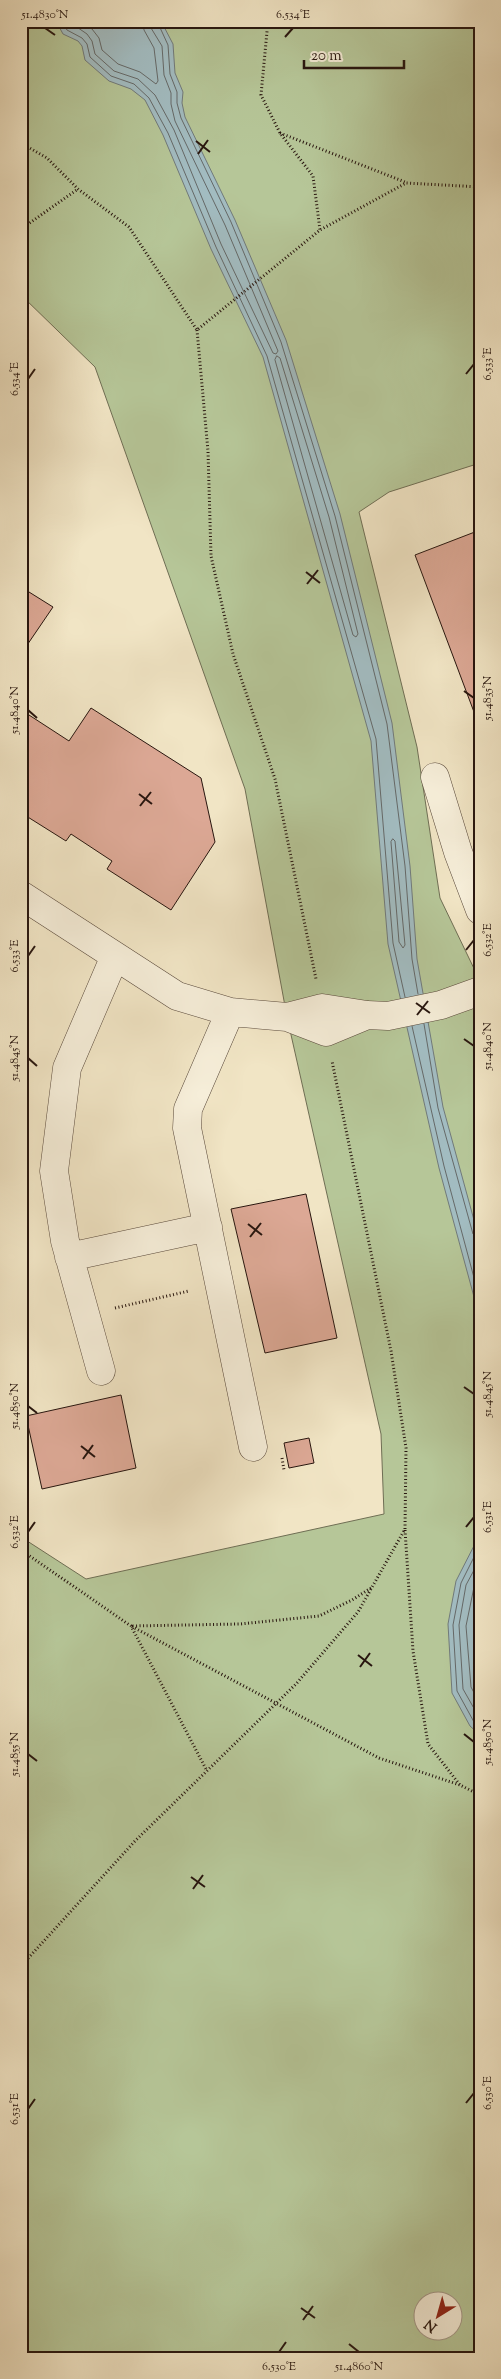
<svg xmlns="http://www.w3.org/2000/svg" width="501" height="2379" font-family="'Sorts Mill Goudy',serif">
	<rect width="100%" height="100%" fill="#f1e5c5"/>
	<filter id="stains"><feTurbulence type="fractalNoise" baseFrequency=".004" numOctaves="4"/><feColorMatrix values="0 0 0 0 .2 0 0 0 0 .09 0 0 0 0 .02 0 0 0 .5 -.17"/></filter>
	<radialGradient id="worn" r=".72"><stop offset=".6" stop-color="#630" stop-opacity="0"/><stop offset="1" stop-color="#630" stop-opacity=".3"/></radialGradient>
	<path fill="#b6c698" stroke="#6f6e54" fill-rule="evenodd" d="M21,21H470L480,39V463L389,492L359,512L417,747L440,898L480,981V2358H21V1537L86,1579L384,1514L381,1434L287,1017L245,789L95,367L21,295ZM424,2302H454V2332H424Z"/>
	<path fill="#a2bcc1" stroke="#717a7a" d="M56,21H161L173,44L175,73L183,92L182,103L185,117L235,220L286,340L340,514L392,723L410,866L417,959L443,1107L480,1242V1319L439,1168L388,944L371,741L263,357L211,249L163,135L145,100L131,89L109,81L85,60L82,46L78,41L63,34Z
		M480,1534V1735L470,1726L452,1693L448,1624L456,1581Z"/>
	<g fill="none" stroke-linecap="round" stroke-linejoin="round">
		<path stroke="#656968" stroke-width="1" d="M61,21L67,30L82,38L87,44L90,57L111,76L134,84L149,98L168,133L216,247L267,356L376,739L393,943L405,997
			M68,21L87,34L92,41L95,54L114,71L138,79L155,95L174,130L221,244L273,353L276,354L278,351L275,344L225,225L175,121L171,104V93L164,75L162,46L151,28L150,21
			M81,21L92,29L99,38L102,50L118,64L140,72L156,84L158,81L154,48L144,30L143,21
			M157,21L168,45L170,74L177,92V103L181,118L231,222L281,342L335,516L387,724L405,866L412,959L418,994
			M277,356L280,358L329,517L358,634L356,637L353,635L275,360Z
			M393,839L395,841L405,945L403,948L399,942L391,842Z
			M424,1024L438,1108L473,1234L480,1239
			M412,1026L444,1166L480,1300
			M480,1545L461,1583L453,1625L457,1691L474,1722L480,1728
			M480,1559L466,1585L459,1625L463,1689L480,1719
			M480,1575L474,1587L466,1626L471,1687L480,1704"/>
	</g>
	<path fill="#dca895" stroke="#28160f" d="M480,530V728L415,555Z
		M21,587L53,607L21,654Z
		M91,708L201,778L215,842L171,910L107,869L112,861L71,834L66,841L23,814L28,805L21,801V727L29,715L69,741Z
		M306,1194L337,1338L265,1353L231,1209Z
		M121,1395L136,1468L42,1489L26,1416Z
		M309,1438L314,1463L289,1468L284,1443Z"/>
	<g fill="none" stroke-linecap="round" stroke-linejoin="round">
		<g stroke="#5a4a3c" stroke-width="29">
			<path id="minor" d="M435,777L458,852L480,910
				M21,895L177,996L230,1012L287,1017L326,1032L367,1015
				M230,1012L188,1109L187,1128L253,1447
				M287,1017L322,1008L367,1015L388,1016L441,1005L480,991
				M69,1257L208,1227
				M101,1371L65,1241L54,1171L67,1068L115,956"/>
		</g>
		<path stroke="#28160f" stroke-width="3" stroke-dasharray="1 2.5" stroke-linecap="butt" d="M268,21L261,95L280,133L313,176L320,230
			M280,133L405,182
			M21,143L47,158L78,189L129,227L197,330L320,230L406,183L480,187
			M21,229L78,189
			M197,330L208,451L211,556L233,654L275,779L316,979
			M115,1308L189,1291
			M282,1458L284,1470
			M405,1530L413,1651L428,1744L460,1785L480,1795
			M21,1550L131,1626L207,1771
			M371,1588L352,1600L319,1616L240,1624L131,1626L379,1758L460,1785
			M21,1966L135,1841L296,1684L358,1612L405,1529L406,1448L391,1351L332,1061"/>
		<use href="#minor" stroke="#f6eed9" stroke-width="28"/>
	</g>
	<path fill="none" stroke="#28160f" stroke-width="2" d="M45,28L55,35M285,37L293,28M196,141L210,152M198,154L208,140M466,374L474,364M28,379L35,369M306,572L320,583M307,584L318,570M464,691L474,698M28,710L37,718M139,794L152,804M140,806L151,792M466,950L474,940M28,956L35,946M416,1003L430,1013M417,1015L428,1001M464,1039L474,1046M28,1058L37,1066M248,1224L262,1235M250,1237L261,1223M464,1387L474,1394M28,1406L37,1413M81,1446L95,1457M83,1459L93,1445M466,1527L474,1517M28,1532L35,1522M358,1655L372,1666M360,1667L370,1653M464,1734L474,1742M28,1754L37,1761M191,1877L205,1887M193,1889L203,1875M466,2103L474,2093M28,2109L35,2099M301,2308L315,2318M303,2320L313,2306M349,2344L359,2352M279,2352L286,2342"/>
	<rect width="501" height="2379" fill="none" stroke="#f1e5c5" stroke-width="55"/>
	<g transform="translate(438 2316) rotate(217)"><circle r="24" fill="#f6eed9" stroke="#a49888"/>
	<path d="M0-4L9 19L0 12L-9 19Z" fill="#8f2418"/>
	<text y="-8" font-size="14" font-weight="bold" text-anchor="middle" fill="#28160f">N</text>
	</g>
	<path d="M304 60v8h100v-8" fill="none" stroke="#28160f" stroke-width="2.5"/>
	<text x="311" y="60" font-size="15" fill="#28160f" stroke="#f6eed9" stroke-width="4" paint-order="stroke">20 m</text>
	<rect x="28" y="28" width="446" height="2324" fill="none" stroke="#28160f" stroke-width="2"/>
	<g font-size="12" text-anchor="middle" fill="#28160f">
		<text x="45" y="18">51.4830°N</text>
		<text x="293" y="18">6.534°E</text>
		<text transform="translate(487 364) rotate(-90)" y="4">6.533°E</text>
		<text transform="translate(14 379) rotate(-90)" y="4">6.534°E</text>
		<text transform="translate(487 698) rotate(-90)" y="4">51.4835°N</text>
		<text transform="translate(14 710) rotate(-90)" y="4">51.4840°N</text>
		<text transform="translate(487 940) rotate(-90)" y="4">6.532°E</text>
		<text transform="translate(14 956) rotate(-90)" y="4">6.533°E</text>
		<text transform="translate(487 1046) rotate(-90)" y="4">51.4840°N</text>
		<text transform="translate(14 1058) rotate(-90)" y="4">51.4845°N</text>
		<text transform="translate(487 1394) rotate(-90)" y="4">51.4845°N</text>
		<text transform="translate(14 1406) rotate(-90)" y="4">51.4850°N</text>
		<text transform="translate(487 1517) rotate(-90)" y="4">6.531°E</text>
		<text transform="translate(14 1532) rotate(-90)" y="4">6.532°E</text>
		<text transform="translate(487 1742) rotate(-90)" y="4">51.4850°N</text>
		<text transform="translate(14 1754) rotate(-90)" y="4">51.4855°N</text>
		<text transform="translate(487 2093) rotate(-90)" y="4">6.530°E</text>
		<text transform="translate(14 2109) rotate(-90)" y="4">6.531°E</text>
		<text x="279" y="2370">6.530°E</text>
		<text x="359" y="2370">51.4860°N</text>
	</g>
	<rect width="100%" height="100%" filter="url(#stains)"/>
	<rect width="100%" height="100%" fill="url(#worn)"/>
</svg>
